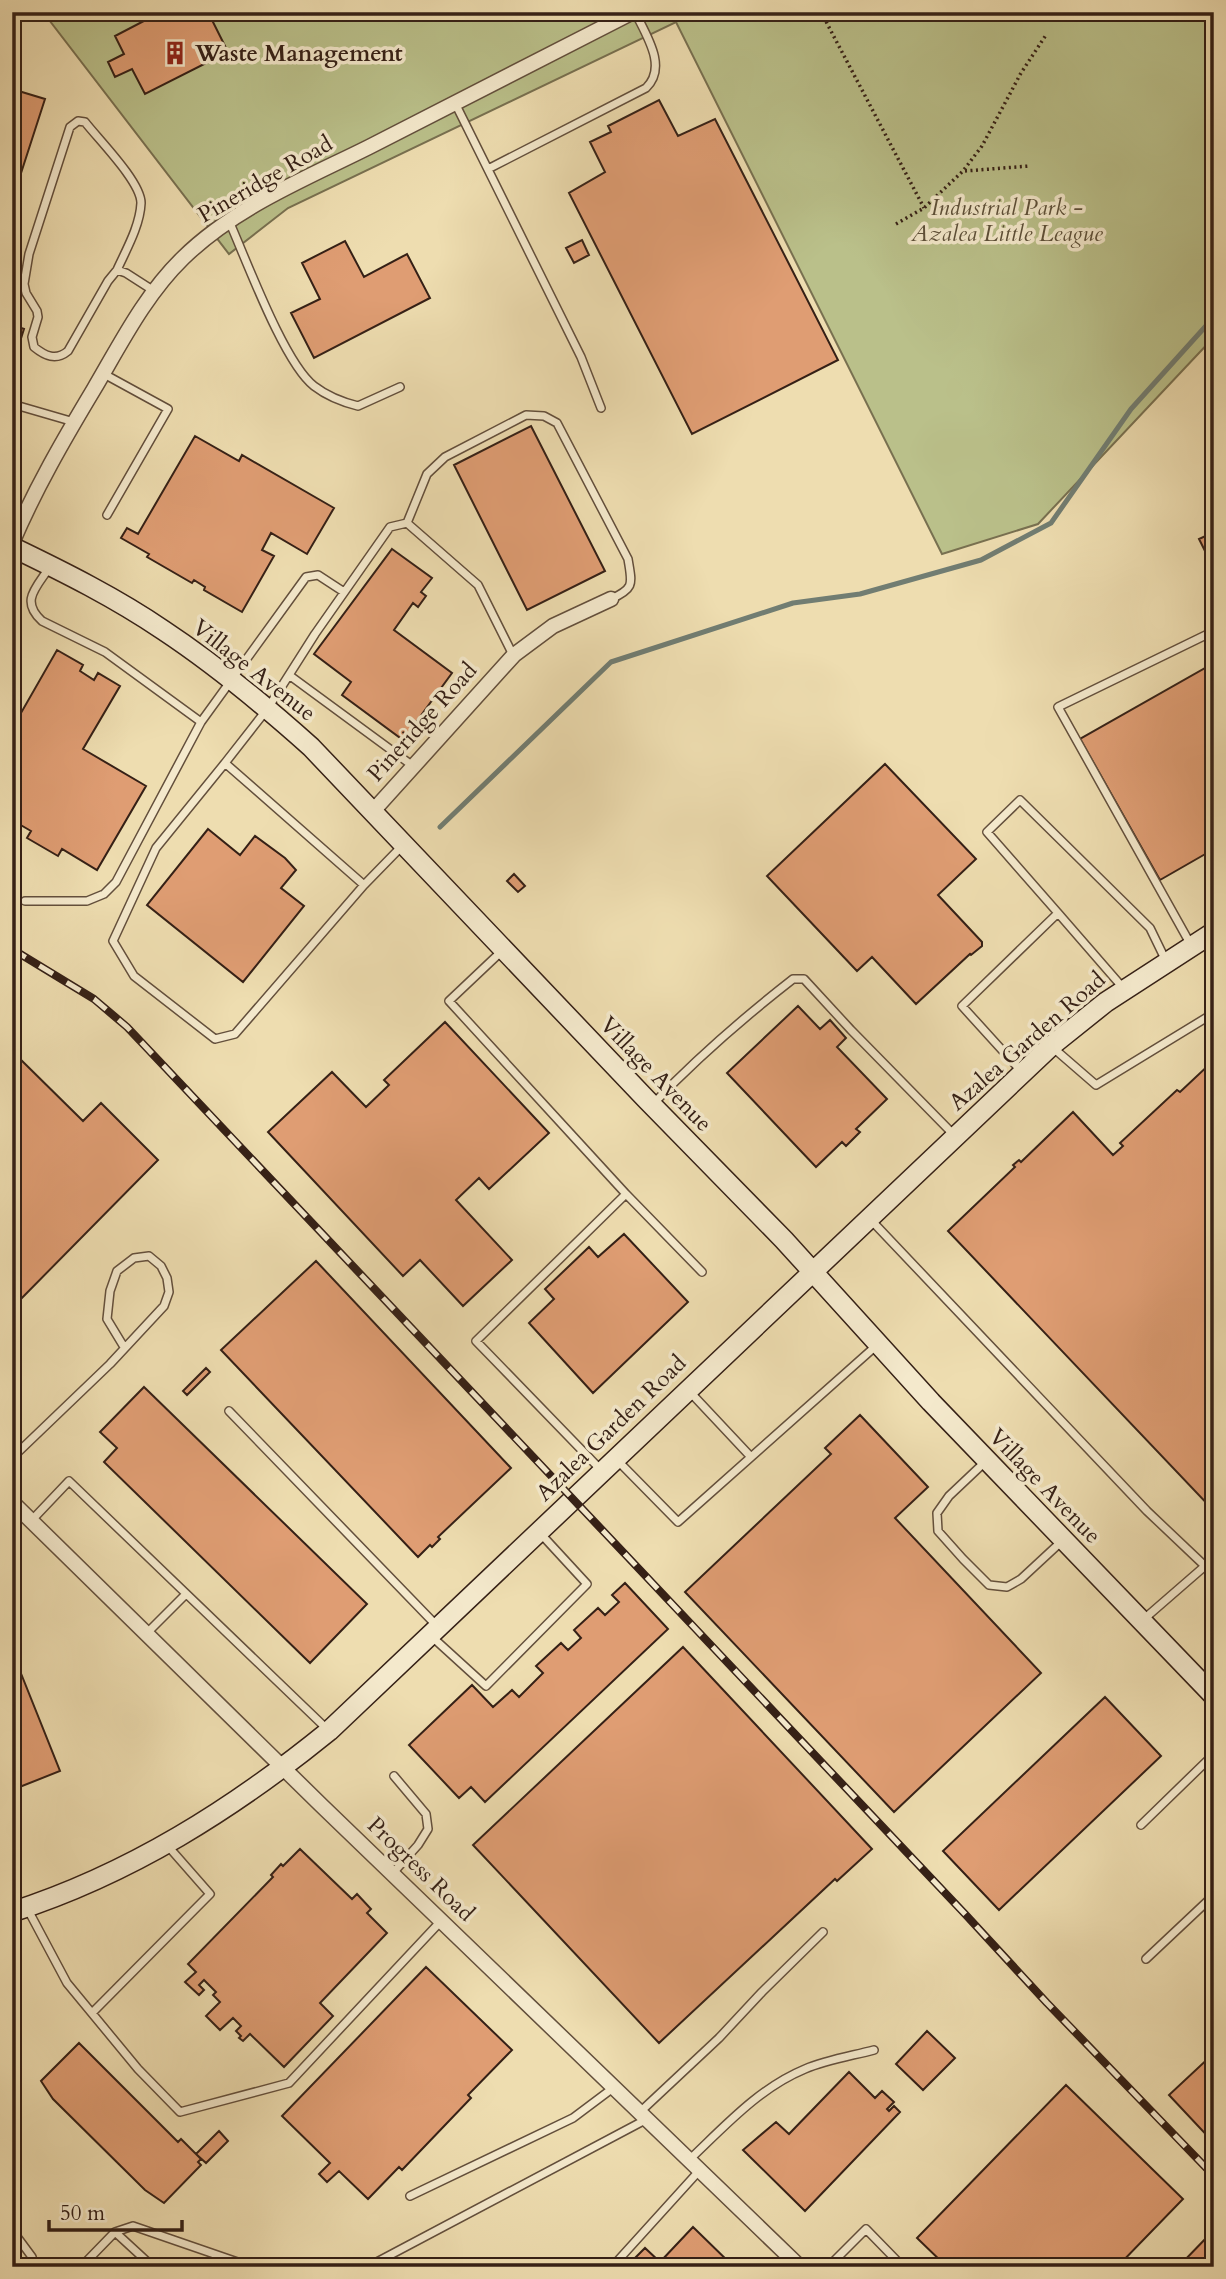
<svg xmlns="http://www.w3.org/2000/svg" width="1226" height="2279" font-family="Cardo,serif">
	<rect width="100%" height="100%" fill="#eeddb0"/>
	<filter id="stains"><feTurbulence type="fractalNoise" baseFrequency=".00286" numOctaves="4"/><feColorMatrix values="0 0 0 0 .2 0 0 0 0 .09 0 0 0 0 .02 0 0 0 .5 -.17"/></filter>
	<radialGradient id="worn" r=".72"><stop offset=".6" stop-color="#630" stop-opacity="0"/><stop offset="1" stop-color="#630" stop-opacity=".3"/></radialGradient>
	<path fill="#bac08a" stroke="#787050" stroke-width="2" d="M43,12H1214V337L1038,524L942,554L676,22L288,208L229,254Z"/>
	<g fill="none" stroke-linecap="round" stroke-linejoin="round">
		<path stroke="#717d72" stroke-width="5" d="M440,827L611,662L793,603L860,594L981,560L1051,523L1131,409L1214,317"/>
	</g>
	<path fill="#df9d73" stroke="#352016" stroke-width="2" d="M161,12H208L228,52L145,94L132,69L115,77L108,62L124,54L115,36Z
		M12,89L45,99L12,201Z
		M659,100L678,136L715,119L838,360L692,434L569,193L605,172L590,142L611,132L608,126Z
		M582,240L589,255L574,263L566,248Z
		M345,241L364,277L407,254L430,298L314,358L291,313L320,299L302,263Z
		M12,325L24,329L12,367Z
		M531,426L605,571L527,610L454,465Z
		M195,436L239,461L242,455L334,508L307,554L271,533L262,550L274,556L242,612L204,590L205,587L194,580L192,583L147,557L149,554L121,538L127,528L138,534Z
		M1214,532V569L1199,539Z
		M392,549L432,578L421,592L426,596L418,607L413,603L394,630L452,673L403,740L342,695L351,682L314,654Z
		M57,650L83,665L80,671L94,680L98,673L120,686L83,749L146,786L97,870L62,849L58,856L27,838L31,831L12,820V708L21,713Z
		M1214,663V849L1160,880L1080,739Z
		M885,764L976,859L938,895L982,942V946L971,955L970,954L916,1004L872,957L857,971L767,876Z
		M208,829L240,855L255,836L285,858L296,870L281,888L304,906L243,982L147,905Z
		M514,874L525,886L518,892L507,881Z
		M798,1006L820,1029L830,1020L846,1038L837,1047L887,1099L856,1129L860,1132L846,1146L842,1142L816,1167L727,1073Z
		M445,1022L549,1133L489,1189L479,1178L456,1200L512,1260L463,1306L420,1260L403,1276L268,1132L332,1072L366,1107L389,1085L384,1080Z
		M12,1051L83,1121L101,1103L158,1160L12,1308Z
		M1214,1060V1511L948,1231L1015,1167L1013,1165L1019,1160L1021,1162L1073,1112L1113,1155L1123,1146L1120,1143L1177,1090L1180,1092Z
		M624,1234L688,1302L593,1393L529,1323L554,1299L545,1289L589,1247L598,1257Z
		M316,1261L511,1468L438,1537L440,1539L432,1547L430,1545L418,1557L221,1350Z
		M206,1368L210,1372L187,1395L183,1391Z
		M144,1387L367,1604L310,1663L104,1462L117,1448L100,1432Z
		M860,1415L928,1487L895,1518L1041,1673L894,1812L685,1592L831,1454L825,1448Z
		M625,1583L668,1629L485,1802L471,1787L459,1798L409,1745L472,1685L493,1707L512,1690L519,1697L543,1673L536,1666L561,1643L568,1650L581,1638L574,1630L598,1608L605,1615L619,1602L612,1595Z
		M683,1647L872,1849L837,1881L835,1879L659,2043L473,1845Z
		M12,1651L60,1771L12,1790Z
		M1105,1697L1161,1756L999,1910L943,1851Z
		M300,1849L352,1899L357,1894L371,1909L367,1913L387,1933L320,2003L333,2016L284,2067L250,2034L243,2041L239,2038L241,2036L236,2031L241,2026L233,2018L220,2030L206,2016L220,2002L213,1995L216,1992L204,1980L199,1985L204,1990L199,1995L185,1982L196,1972L188,1964L273,1877L271,1875L281,1864L283,1866Z
		M426,1967L512,2050L468,2095L471,2098L402,2170L399,2167L368,2199L339,2171L327,2182L319,2174L330,2163L282,2116Z
		M927,2031L955,2058L923,2090L896,2064Z
		M79,2043L178,2142L181,2139L201,2159L198,2162L201,2165L164,2203L145,2190L53,2099L41,2081Z
		M1214,2053V2143L1169,2095Z
		M849,2072L875,2098L882,2091L894,2102L887,2109L889,2111L894,2106L900,2112L805,2211L743,2150L776,2122L789,2134Z
		M1066,2085L1183,2199L1117,2267H947L917,2238Z
		M219,2131L228,2141L206,2163L196,2154Z
		M693,2227L734,2267H626L645,2248L660,2262Z
		M1213,2231L1214,2267H1178Z
		M105,2259L114,2267H98Z"/>
	<g fill="none" stroke-linecap="round" stroke-linejoin="round">
		<g stroke="#634f3c" stroke-width="10">
			<path id="lane" d="M455,103L581,357L601,408
				M488,169L646,88C668,67 646,35 635,12
				M229,221C246,259 284,363 314,386C327,396 342,402 358,406L400,387
				M117,270C126,250 140,226 141,203C141,182 99,140 85,122L78,121L70,127L29,254L24,284L26,293L37,311L38,317L32,337L34,347C45,356 56,361 68,351L108,281L117,270L126,273L154,291
				M104,374L168,409L107,515
				M12,404L74,422
				M407,523L427,474L445,457L526,415L544,416L557,423L628,559C632,584 635,588 611,599
				M49,568C36,588 20,601 42,621L105,652L201,722
				M289,675L413,766
				M225,763L156,848L113,941L134,976L215,1039L235,1034L364,885
				M403,845L364,885L225,763L268,708L315,634L390,527L407,523L478,585L513,655
				M25,901H87L104,894L116,882L201,722L306,577L318,575L344,592
				M1058,913L987,832L1020,800L1150,928L1166,961
				M1191,945L1058,707L1210,633L1214,639
				M504,949L449,1001L626,1194L476,1341L601,1470
				M1051,1046L1096,1085L1214,1013
				M1022,1072L962,1006L1058,913L1124,989
				M653,1104C697,1058 743,1018 793,979H804L851,1030L954,1135
				M626,1194L702,1272
				M870,1219L1147,1511L1205,1566
				M690,1392L751,1457
				M229,1411L437,1626
				M12,1458L110,1364L164,1306L169,1292L167,1278L161,1266L149,1256L134,1258L117,1271L110,1291L107,1319L124,1347
				M618,1461L678,1522L877,1345
				M986,1461L949,1496L937,1513L938,1531L963,1559L989,1585L1007,1587L1021,1579L1062,1541
				M31,1521L69,1481L328,1730
				M1144,1619L1205,1566L1214,1573
				M147,1633L186,1594
				M430,1635L486,1686L587,1584L540,1533
				M1141,1825L1214,1754
				M393,1873L418,1845L428,1829L426,1814L394,1776
				M27,1908L67,1983L138,2069L180,2112L289,2083L441,1921
				M1146,1959L1214,1895
				M92,2013L210,1894L167,1845
				M640,2112L719,2038L762,1992L823,1932
				M689,2160C725,2126 759,2088 805,2069C826,2060 851,2056 874,2050
				M410,2196L573,2118L613,2088
				M12,2230L32,2257L34,2267
				M115,2232L153,2267
				M81,2267L115,2232L133,2226L252,2267
				M335,2267L375,2263L647,2119
				M612,2267L699,2171
				M828,2267L866,2229L903,2267"/>
		</g>
		<g stroke="#634f3c" stroke-width="17">
			<path id="street" d="M12,543C35,489 64,439 94,389C121,343 145,295 183,258C235,207 305,179 369,147C457,102 545,57 633,12
				M374,810L514,655L553,626L611,599
				M12,1502L322,1806L800,2267"/>
		</g>
		<g stroke="#352016" stroke-width="22">
			<path id="secondary" d="M12,547C64,572 116,598 163,630C216,665 264,705 311,747L646,1099L784,1240L931,1402L1214,1696
				M12,1912C130,1874 233,1809 329,1731L1051,1046L1106,1002L1214,932"/>
		</g>
		<path stroke="#352016" stroke-width="3.5" stroke-dasharray="2 3.5" stroke-linecap="butt" d="M821,12L924,208
			M965,171L1029,166
			M896,224L924,208L963,171L982,146L1021,73L1046,35"/>
		<use href="#lane" stroke="#f4e9cc" stroke-width="7"/>
		<use href="#street" stroke="#f4e9cc" stroke-width="14"/>
		<use href="#secondary" stroke="#f4e9cc" stroke-width="19"/>
		<g stroke="#352016" stroke-width="8">
			<path id="rail" d="M12,949L94,999L127,1027L965,1914L1047,2003L1214,2176"/>
		</g>
		<use href="#rail" stroke="#f4e9cc" stroke-width="5" stroke-dasharray="16" stroke-linecap="butt"/>
	</g>
	<defs>
		<g id="building-bare" transform="scale(1.89)"><path d="M-4-6H4V6H1V3H-1V6H-4ZM-2.5-4.3h1.7v1.8h-1.7ZM.8-4.3h1.7v1.8H.8ZM-2.5-1h1.7V.8h-1.7ZM.8-1h1.7V.8H.8Z" fill="#8f2418" stroke="#f4e9cc" stroke-width="2.5" paint-order="stroke"/></g>
	</defs>
	<g fill-rule="evenodd">
		<use href="#building-bare" x="175" y="53"/>
	</g>
	<g text-anchor="middle" dominant-baseline="central" stroke-width="7" stroke-linejoin="round" paint-order="stroke">
		<g font-size="23" font-weight="bold" fill="#352016" stroke="#f4e9cc" text-anchor="start">
			<text x="195" y="53">Waste Management</text>
		</g>
		<g font-size="23" fill="#352016" stroke="#f4e9cc">
			<text transform="translate(265 179) rotate(-30)">Pineridge Road</text>
			<text transform="translate(254 670) rotate(38)">Village Avenue</text>
			<text transform="translate(422 722) rotate(-48)">Pineridge Road</text>
			<text transform="translate(1027 1041) rotate(-41)">Azalea Garden Road</text>
			<text transform="translate(656 1074) rotate(46)">Village Avenue</text>
			<text transform="translate(611 1428) rotate(-44)">Azalea Garden Road</text>
			<text transform="translate(1045 1486) rotate(46)">Village Avenue</text>
			<text transform="translate(421 1869) rotate(44)">Progress Road</text>
		</g>
		<g font-size="23" font-style="italic" fill="#5d5039" stroke="#f4e9cc">
			<text x="1007" y="207">Industrial Park -<tspan x="1007" dy="26">Azalea Little League</tspan></text>
		</g>
	</g>
	<rect width="1226" height="2279" fill="none" stroke="#eeddb0" stroke-width="42"/>
	<rect x="14" y="14" width="1198" height="2251" fill="none" stroke="#352016" stroke-width="3.5"/>
	<rect x="21" y="21" width="1184" height="2237" fill="none" stroke="#352016" stroke-width="2"/>
	<path d="M49 2220v10h133v-10" fill="none" stroke="#352016" stroke-width="3.5"/>
	<text x="60" y="2220" font-size="21" fill="#352016" stroke="#f4e9cc" stroke-width="5" paint-order="stroke">50 m</text>
	<rect width="100%" height="100%" filter="url(#stains)"/>
	<rect width="100%" height="100%" fill="url(#worn)"/>
</svg>
